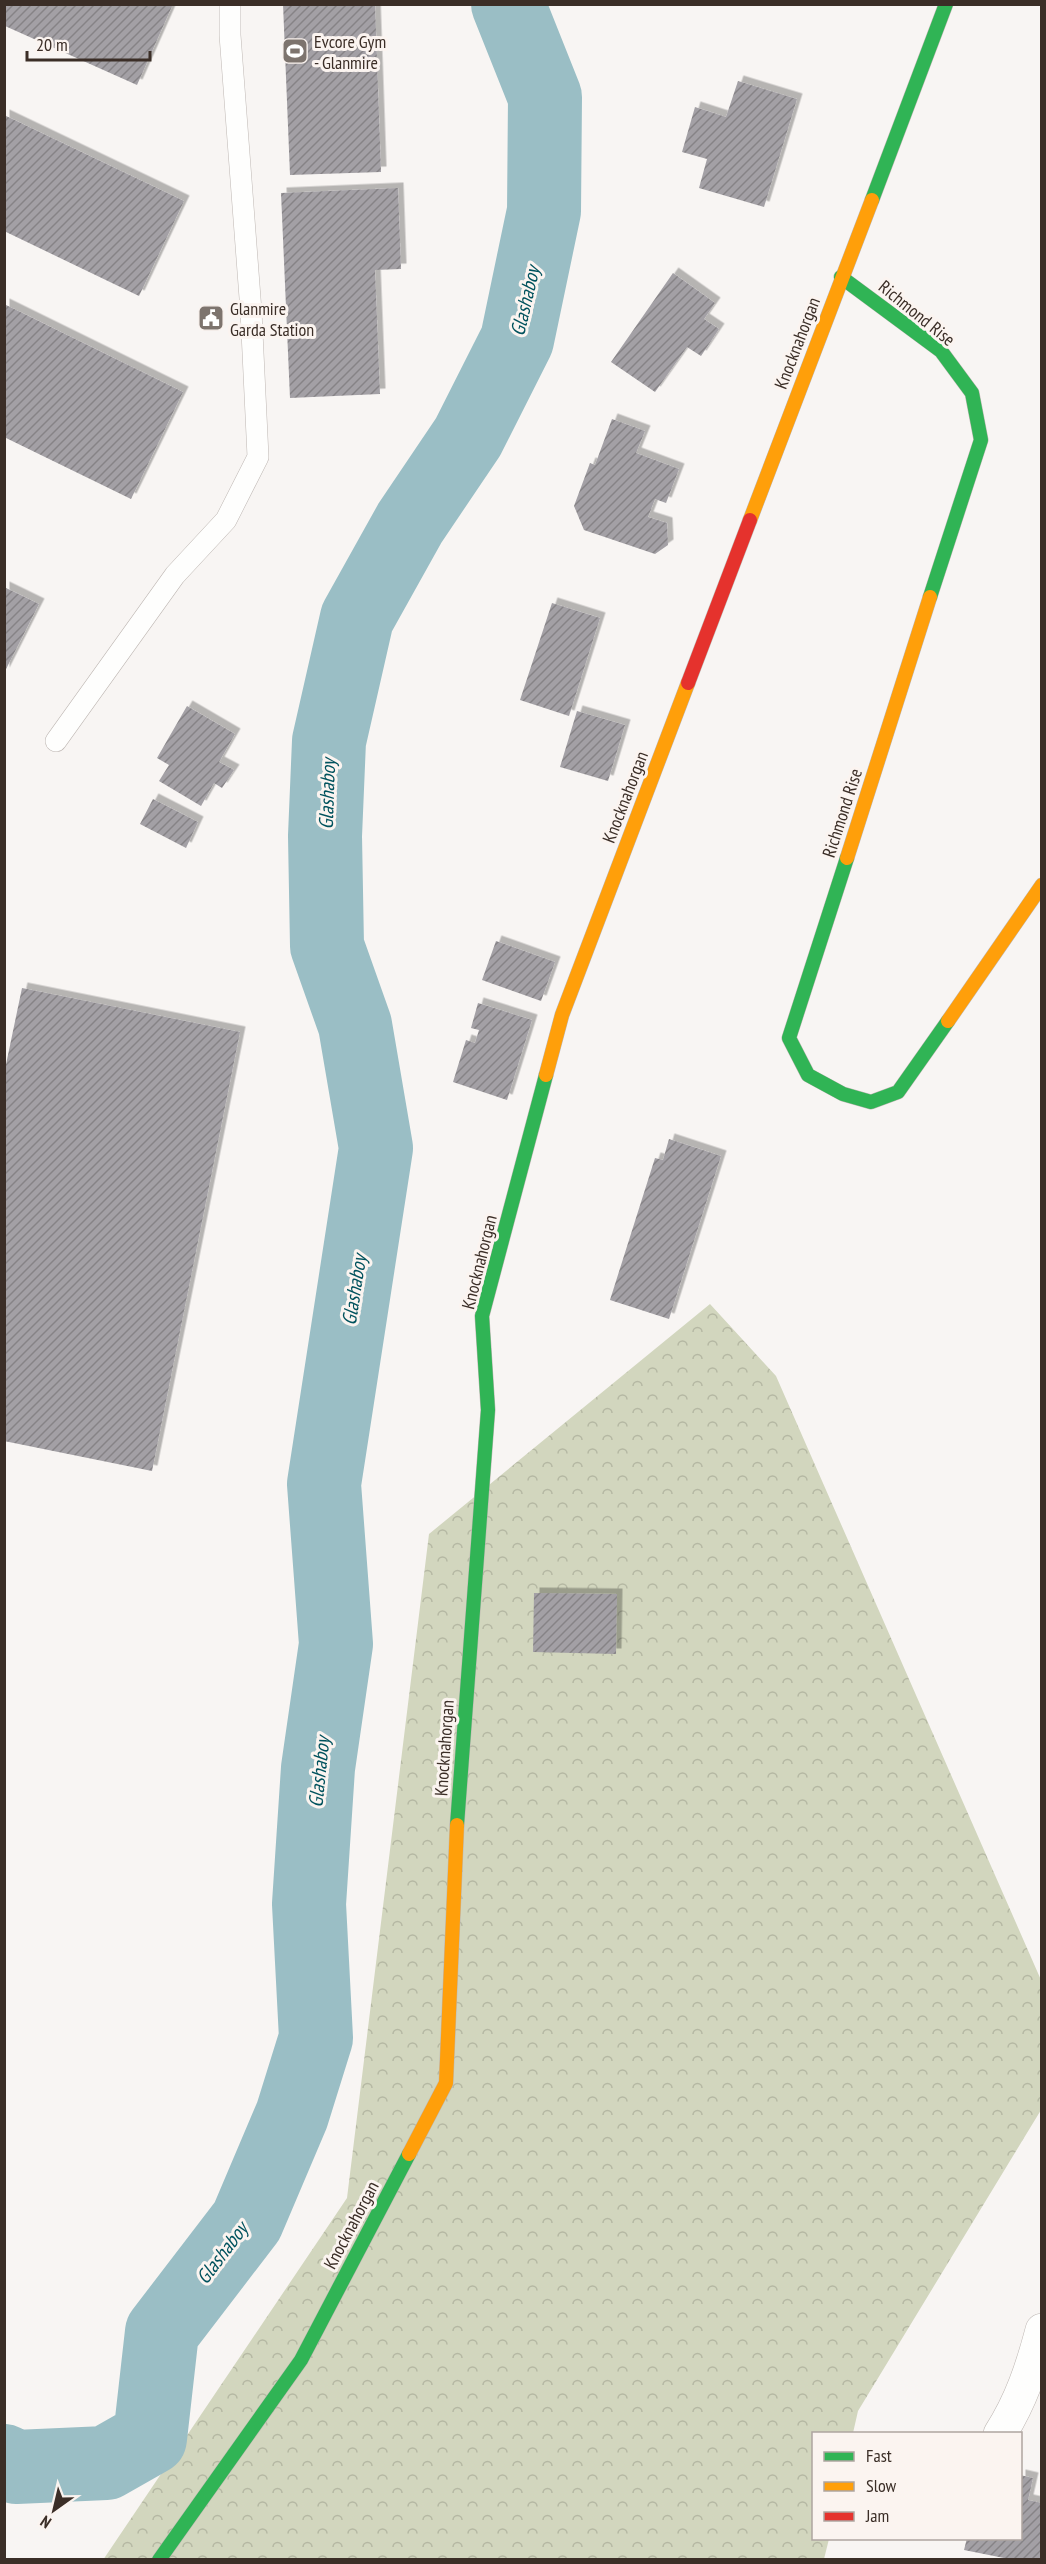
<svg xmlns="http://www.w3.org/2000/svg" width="1046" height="2564" font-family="'PT Sans Narrow',sans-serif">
	<defs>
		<pattern id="forest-crowns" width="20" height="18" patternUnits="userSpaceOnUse" patternTransform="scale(1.5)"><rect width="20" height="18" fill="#d2d6be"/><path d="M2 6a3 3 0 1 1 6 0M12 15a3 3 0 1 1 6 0" fill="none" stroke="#b5b8a3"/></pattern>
		<pattern id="building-hatch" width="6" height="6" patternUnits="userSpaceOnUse" patternTransform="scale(1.5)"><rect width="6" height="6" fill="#a3a0a5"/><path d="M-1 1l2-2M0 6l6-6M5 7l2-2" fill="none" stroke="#868386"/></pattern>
		<filter id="shadow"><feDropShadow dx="5.5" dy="-5.5" stdDeviation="0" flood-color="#0004"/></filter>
	</defs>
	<rect width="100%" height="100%" fill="#f8f5f3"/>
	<path fill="url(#forest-crowns)" d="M710,1304L776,1376L1041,1980V2110L858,2411L853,2433L814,2434V2538L829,2539L824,2559L103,2560L347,2198L429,1534Z"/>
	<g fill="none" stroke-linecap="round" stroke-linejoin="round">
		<path stroke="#9abec5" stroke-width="74" d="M4,2461L16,2467L106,2463L150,2438L162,2332L247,2221L292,2115L316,2038L309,1904L318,1768L336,1644L324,1484L376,1148L355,1025L327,946L325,836L329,741L357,618L410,523L468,437L517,340L544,211L545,97L508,4"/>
	</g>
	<path fill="url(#building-hatch)" filter="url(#shadow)" d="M5,4H173L137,85L5,26Z
		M283,4H375L381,172L290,175Z
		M738,81L797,99L764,207L699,188L707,159L682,152L695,107L726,117Z
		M4,115L184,201L139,296L4,231Z
		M398,188L401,269L375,270L380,394L290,398L281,193Z
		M673,273L715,303L704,319L719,329L701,356L687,347L655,392L611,362Z
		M4,304L183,392L131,499L4,437Z
		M612,419L645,431L636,453L679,469L666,503L655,499L648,517L667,523L668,545L655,554L584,530L574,506L590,463L595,465Z
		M4,587L39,604L4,673Z
		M552,603L600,618L569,716L520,700Z
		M187,706L235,734L219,762L234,770L222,788L214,783L201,806L159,781L169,765L157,758Z
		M577,711L625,725L608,781L560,767Z
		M153,799L198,822L186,848L140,824Z
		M496,941L555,962L541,1001L482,980Z
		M22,988L240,1032L152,1471L4,1441V1074Z
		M478,1003L532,1020L507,1100L453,1082L466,1040L475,1043L479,1030L471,1028Z
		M669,1139L721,1156L669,1319L610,1300L655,1158L663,1160Z
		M534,1593L617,1594L616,1654L533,1652Z
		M1020,2475L1033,2478L1028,2500L1042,2503V2560H1014L964,2550L967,2538H1020Z"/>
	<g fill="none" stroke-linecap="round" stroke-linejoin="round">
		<g stroke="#beb7b3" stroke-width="22">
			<path id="lane" d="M56,741L175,575L226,520L258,457L251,311L230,35V4"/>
		</g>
		<g stroke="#beb7b3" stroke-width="34">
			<path id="street" d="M1000,2434C1021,2401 1032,2368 1042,2330"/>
		</g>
		<g stroke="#beb7b3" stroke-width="15">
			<path id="fast" d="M872,200L946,4
				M841,277L941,351L972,393L981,440L930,597
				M847,858L789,1038L808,1075L843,1094L871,1102L898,1092L948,1021
				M457,1825L488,1410L482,1316L546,1075
				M159,2560L301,2360L409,2154"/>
		</g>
		<g stroke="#beb7b3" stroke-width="15">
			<path id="slow" d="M750,520L872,200
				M847,858L930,597
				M948,1021L1042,885
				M546,1075L562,1015L688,683
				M409,2154L446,2083L457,1825"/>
		</g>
		<g stroke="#beb7b3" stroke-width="15">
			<path id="jam" d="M688,683L750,520"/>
		</g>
		<use href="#lane" stroke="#fefefd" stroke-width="21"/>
		<use href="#street" stroke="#fefefd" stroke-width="33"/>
		<use href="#fast" stroke="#30b455" stroke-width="14"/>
		<use href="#slow" stroke="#ff9f0a" stroke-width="14"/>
		<use href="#jam" stroke="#e5322d" stroke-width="14"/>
	</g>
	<defs>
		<g id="stadium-square" transform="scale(1.35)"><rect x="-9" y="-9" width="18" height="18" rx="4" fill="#7d746e" stroke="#fbf4f0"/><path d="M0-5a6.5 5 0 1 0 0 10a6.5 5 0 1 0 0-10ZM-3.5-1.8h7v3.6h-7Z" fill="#fff"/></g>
		<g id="civic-square" transform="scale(1.35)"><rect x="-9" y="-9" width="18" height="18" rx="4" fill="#7d746e" stroke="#fbf4f0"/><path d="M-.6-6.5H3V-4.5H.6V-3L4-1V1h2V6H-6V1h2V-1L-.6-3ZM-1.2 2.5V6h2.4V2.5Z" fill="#fff"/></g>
	</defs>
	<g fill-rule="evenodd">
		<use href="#stadium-square" x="295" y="51"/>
		<use href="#civic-square" x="211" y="318"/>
	</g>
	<g text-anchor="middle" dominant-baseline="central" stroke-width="6" stroke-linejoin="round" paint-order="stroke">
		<g font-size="18" fill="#3b2e27" stroke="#fbf4f0" text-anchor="start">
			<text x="314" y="41">Evcore Gym<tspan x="314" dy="21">- Glanmire</tspan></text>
			<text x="230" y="308">Glanmire<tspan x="230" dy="21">Garda Station</tspan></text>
		</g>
		<g font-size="18" fill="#3b2e27" stroke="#fbf4f0">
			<text transform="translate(917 313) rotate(39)">Richmond Rise</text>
			<text transform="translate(797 343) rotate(-69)">Knocknahorgan</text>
			<text transform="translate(625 797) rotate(-69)">Knocknahorgan</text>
			<text transform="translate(842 813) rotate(-72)">Richmond Rise</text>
			<text transform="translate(479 1262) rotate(-76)">Knocknahorgan</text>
			<text transform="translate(444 1748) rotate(-86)">Knocknahorgan</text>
			<text transform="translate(351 2225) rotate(-62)">Knocknahorgan</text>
		</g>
		<g font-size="20" font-style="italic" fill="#00525d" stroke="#fbf4f0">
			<text transform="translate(525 301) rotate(-77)">Glashaboy</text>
			<text transform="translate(327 794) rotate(-88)">Glashaboy</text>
			<text transform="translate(354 1290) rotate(-81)">Glashaboy</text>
			<text transform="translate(319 1772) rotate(-84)">Glashaboy</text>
			<text transform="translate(222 2253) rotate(-53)">Glashaboy</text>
		</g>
	</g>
	<rect width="1046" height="2564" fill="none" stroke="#3b2e27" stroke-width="12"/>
	<rect x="812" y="2432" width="210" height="108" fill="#fbf4f0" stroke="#aea5a0" stroke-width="1.5"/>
	<rect x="824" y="2452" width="30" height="9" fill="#30b455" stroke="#aea5a0" stroke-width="1.5"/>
	<text x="866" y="2462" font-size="18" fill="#3b2e27">Fast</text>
	<rect x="824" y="2482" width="30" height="9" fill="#ff9f0a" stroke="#aea5a0" stroke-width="1.5"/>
	<text x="866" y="2492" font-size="18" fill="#3b2e27">Slow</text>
	<rect x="824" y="2512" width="30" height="9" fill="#e5322d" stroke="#aea5a0" stroke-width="1.5"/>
	<text x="866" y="2522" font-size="18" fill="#3b2e27">Jam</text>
	<g transform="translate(54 2510) rotate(214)" stroke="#fbf4f0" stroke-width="4.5" paint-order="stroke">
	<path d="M0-4.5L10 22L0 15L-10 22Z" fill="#3b2e27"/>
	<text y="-9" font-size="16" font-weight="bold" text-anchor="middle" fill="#3b2e27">N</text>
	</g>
	<path d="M27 51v9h123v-9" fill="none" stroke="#3b2e27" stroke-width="3"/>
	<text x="36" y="51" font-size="18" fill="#3b2e27" stroke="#fbf4f0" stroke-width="4.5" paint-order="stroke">20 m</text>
</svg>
